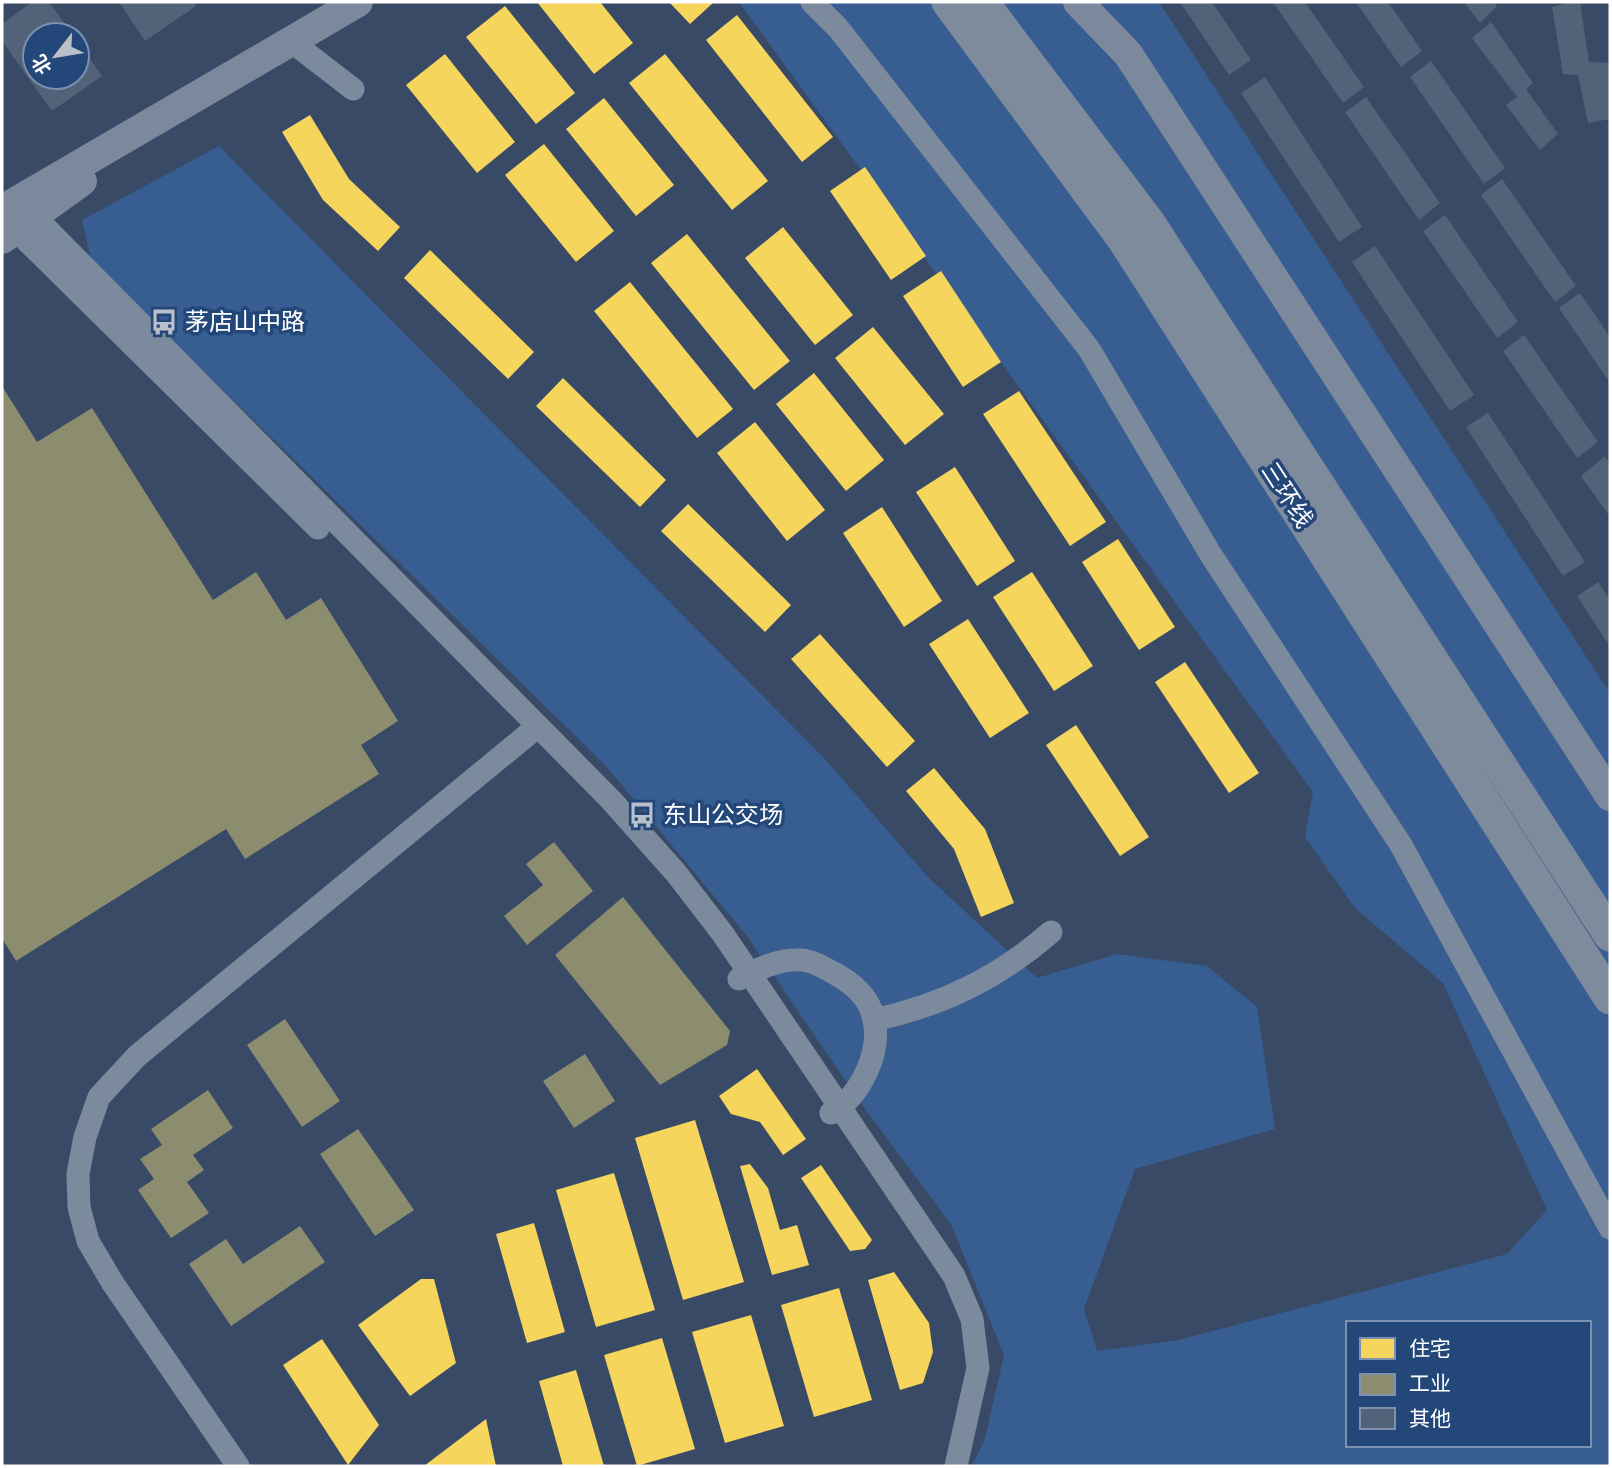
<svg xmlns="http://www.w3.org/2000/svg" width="1612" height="1468" font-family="Roboto,'Noto Sans SC',sans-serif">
	<rect width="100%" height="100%" fill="#384a66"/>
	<path fill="#385d91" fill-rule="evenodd" d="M739,2H1159L1610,693V1466H971L984,1442L1004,1355L952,1226L860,1102L747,936L606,766L91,260L82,220L219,146L825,759L928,877L1037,978L1117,954L1207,966L1257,1007L1275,1129L1135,1169L1084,1309L1097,1351L1178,1340L1507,1254L1547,1210L1443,983L1355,908L1305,837L1313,792ZM1348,1323H1589V1445H1348Z"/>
	<path fill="#f6d55c" d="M537,2H600L633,43L594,74Z
		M669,2H714L690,24Z
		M505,6L575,93L536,124L466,37Z
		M737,15L833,137L802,162L706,40Z
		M445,54L515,142L477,173L406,85Z
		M665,54L768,181L732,210L629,83Z
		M604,98L674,185L636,216L566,129Z
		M310,115L349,179L400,227L378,251L323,200L282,132Z
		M544,144L614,231L576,262L505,175Z
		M865,167L926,256L891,280L830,191Z
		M783,227L853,315L815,345L745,258Z
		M687,234L790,361L754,390L651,263Z
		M430,250L534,352L508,379L404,278Z
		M941,271L1001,362L963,387L903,296Z
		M630,282L733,409L697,438L594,311Z
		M873,327L944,414L905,445L835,358Z
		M814,373L884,460L846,491L776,404Z
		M563,378L666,480L640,507L536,406Z
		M1019,391L1106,522L1070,546L983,414Z
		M755,422L825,510L787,541L717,453Z
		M955,467L1015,561L977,586L916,492Z
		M688,504L791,605L765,632L661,531Z
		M882,507L942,601L904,627L843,533Z
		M1118,539L1175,627L1139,650L1082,562Z
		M1032,572L1093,666L1054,691L993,597Z
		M968,619L1029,713L990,738L929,644Z
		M820,634L915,741L887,767L791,659Z
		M1185,662L1259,773L1229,793L1155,682Z
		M1076,725L1149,837L1120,856L1046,745Z
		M934,768L985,829L1014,903L981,917L954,849L906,791Z
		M757,1069L806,1139L783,1155L760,1122L731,1114L719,1096Z
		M695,1120L744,1282L683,1300L635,1138Z
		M750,1164L768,1188L780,1230L797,1225L809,1265L772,1275L740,1166Z
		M821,1165L872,1240L865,1249L850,1251L801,1178Z
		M614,1173L655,1310L596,1327L556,1190Z
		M534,1223L565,1332L527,1343L496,1234Z
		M894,1272L929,1323L933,1352L923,1383L900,1390L868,1280Z
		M421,1279H434L456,1363L410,1396L358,1325Z
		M839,1288L872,1400L814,1417L781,1305Z
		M751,1315L784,1426L725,1443L692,1332Z
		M662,1338L695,1449L637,1466L604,1355Z
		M322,1339L379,1425L348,1465L283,1365Z
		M576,1370L604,1466H563L539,1381Z
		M486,1419L496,1466H424Z"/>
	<path fill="#8c8c6e" d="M2,386L37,442L92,408L213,600L256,572L286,620L321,598L398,721L361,745L379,774L245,859L226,829L16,961L2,938Z
		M554,842L593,891L527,945L504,916L543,885L526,864Z
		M623,897L730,1031L727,1045L660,1085L555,955Z
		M285,1019L340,1101L302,1127L247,1045Z
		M585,1054L615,1101L574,1128L543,1081Z
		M208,1090L233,1128L193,1155L204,1170L187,1182L209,1213L171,1238L138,1190L154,1179L140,1159L162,1145L151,1129Z
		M358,1129L414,1210L375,1236L320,1154Z
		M300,1226L325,1262L231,1326L189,1264L226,1239L243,1264Z"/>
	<path fill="#526278" d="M32,2H49L73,35H35V77H77V41L102,76L52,111L2,41V24Z
		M119,2H194L196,6L145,41Z
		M1180,2H1212L1251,60L1229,75Z
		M1273,2H1305L1364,87L1343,103Z
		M1356,2H1388L1422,51L1401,67Z
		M1464,2H1494L1497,6L1480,23Z
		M1570,2H1580L1589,62L1609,63L1610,119L1588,123L1578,75L1563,74L1552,7Z
		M1491,22L1533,83L1526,89L1558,134L1540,150L1506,105L1517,97L1472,38Z
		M1431,61L1505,168L1484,184L1410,77Z
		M1265,77L1362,227L1339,242L1241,93Z
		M1366,97L1440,203L1419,220L1345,112Z
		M1502,179L1576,286L1555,302L1481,195Z
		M1445,215L1518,322L1497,338L1423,231Z
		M1375,246L1474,395L1450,411L1352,262Z
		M1580,293L1610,337V383L1559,308Z
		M1524,335L1598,442L1577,458L1503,351Z
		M1488,413L1585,562L1563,576L1466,427Z
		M1605,456L1610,464V517L1581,476Z
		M1598,582L1610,600V647L1577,596Z"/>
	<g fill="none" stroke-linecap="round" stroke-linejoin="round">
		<path stroke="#7c8a9d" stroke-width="23" d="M812,2L838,28L1089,349L1211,555L1401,845L1610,1228
			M292,42L353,89
			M19,214L35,217L611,800L676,873L723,934L954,1276L972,1319L978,1368L956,1466
			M6,215L17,231L318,528
			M739,979C755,970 776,960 795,960C806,959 820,965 830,971C848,980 868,995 873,1016C883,1050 861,1096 831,1113
			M874,1020C943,1005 998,978 1051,932
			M238,1466L112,1282L88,1241L79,1207L78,1174L85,1137L99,1097L137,1056L537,727"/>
		<path stroke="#7c889c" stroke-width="30" d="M1078,2L1128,54L1610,796
			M2,210L358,2
			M2,239L82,181"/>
		<path stroke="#7e8b9d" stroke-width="33" d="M948,2L1124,240L1610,998
			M982,2L1149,223L1610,935"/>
	</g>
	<defs>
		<g id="bus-bare" transform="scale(2.1)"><path d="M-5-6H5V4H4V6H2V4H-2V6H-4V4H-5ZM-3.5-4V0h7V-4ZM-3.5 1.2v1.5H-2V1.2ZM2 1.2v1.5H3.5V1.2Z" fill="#b9c0c9" stroke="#24477a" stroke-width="2.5" paint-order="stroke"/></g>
	</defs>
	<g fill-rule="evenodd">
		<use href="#bus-bare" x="164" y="322"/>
		<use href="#bus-bare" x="642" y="815"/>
	</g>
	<g text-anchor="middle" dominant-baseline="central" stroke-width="7" stroke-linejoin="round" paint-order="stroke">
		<g font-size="24" fill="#fff" stroke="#24477a" text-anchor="start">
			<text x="185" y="322">茅店山中路</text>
			<text x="663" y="815">东山公交场</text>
		</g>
		<g font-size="24" fill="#fff" stroke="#24477a">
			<text transform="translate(1287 495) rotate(57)">三环线</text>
		</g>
	</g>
	<rect width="1612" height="1468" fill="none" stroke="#ffffff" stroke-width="7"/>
	<rect x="1346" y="1321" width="245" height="126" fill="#24477a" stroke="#7c91af" stroke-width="2"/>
	<rect x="1360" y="1338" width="35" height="21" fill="#f6d55c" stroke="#7c91af" stroke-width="2"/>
	<text x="1409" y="1356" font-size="21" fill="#ffffff">住宅</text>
	<rect x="1360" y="1374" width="35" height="21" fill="#8c8c6e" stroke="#7c91af" stroke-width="2"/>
	<text x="1409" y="1391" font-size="21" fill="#ffffff">工业</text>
	<rect x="1360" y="1408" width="35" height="21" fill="#526278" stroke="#7c91af" stroke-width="2"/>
	<text x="1409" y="1426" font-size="21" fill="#ffffff">其他</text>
	<g transform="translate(56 56) rotate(239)"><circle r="33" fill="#24477a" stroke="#7c91af" stroke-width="2"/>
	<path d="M0-5L12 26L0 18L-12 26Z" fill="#b9c0c9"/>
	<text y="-10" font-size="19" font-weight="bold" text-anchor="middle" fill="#ffffff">北</text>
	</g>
</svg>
